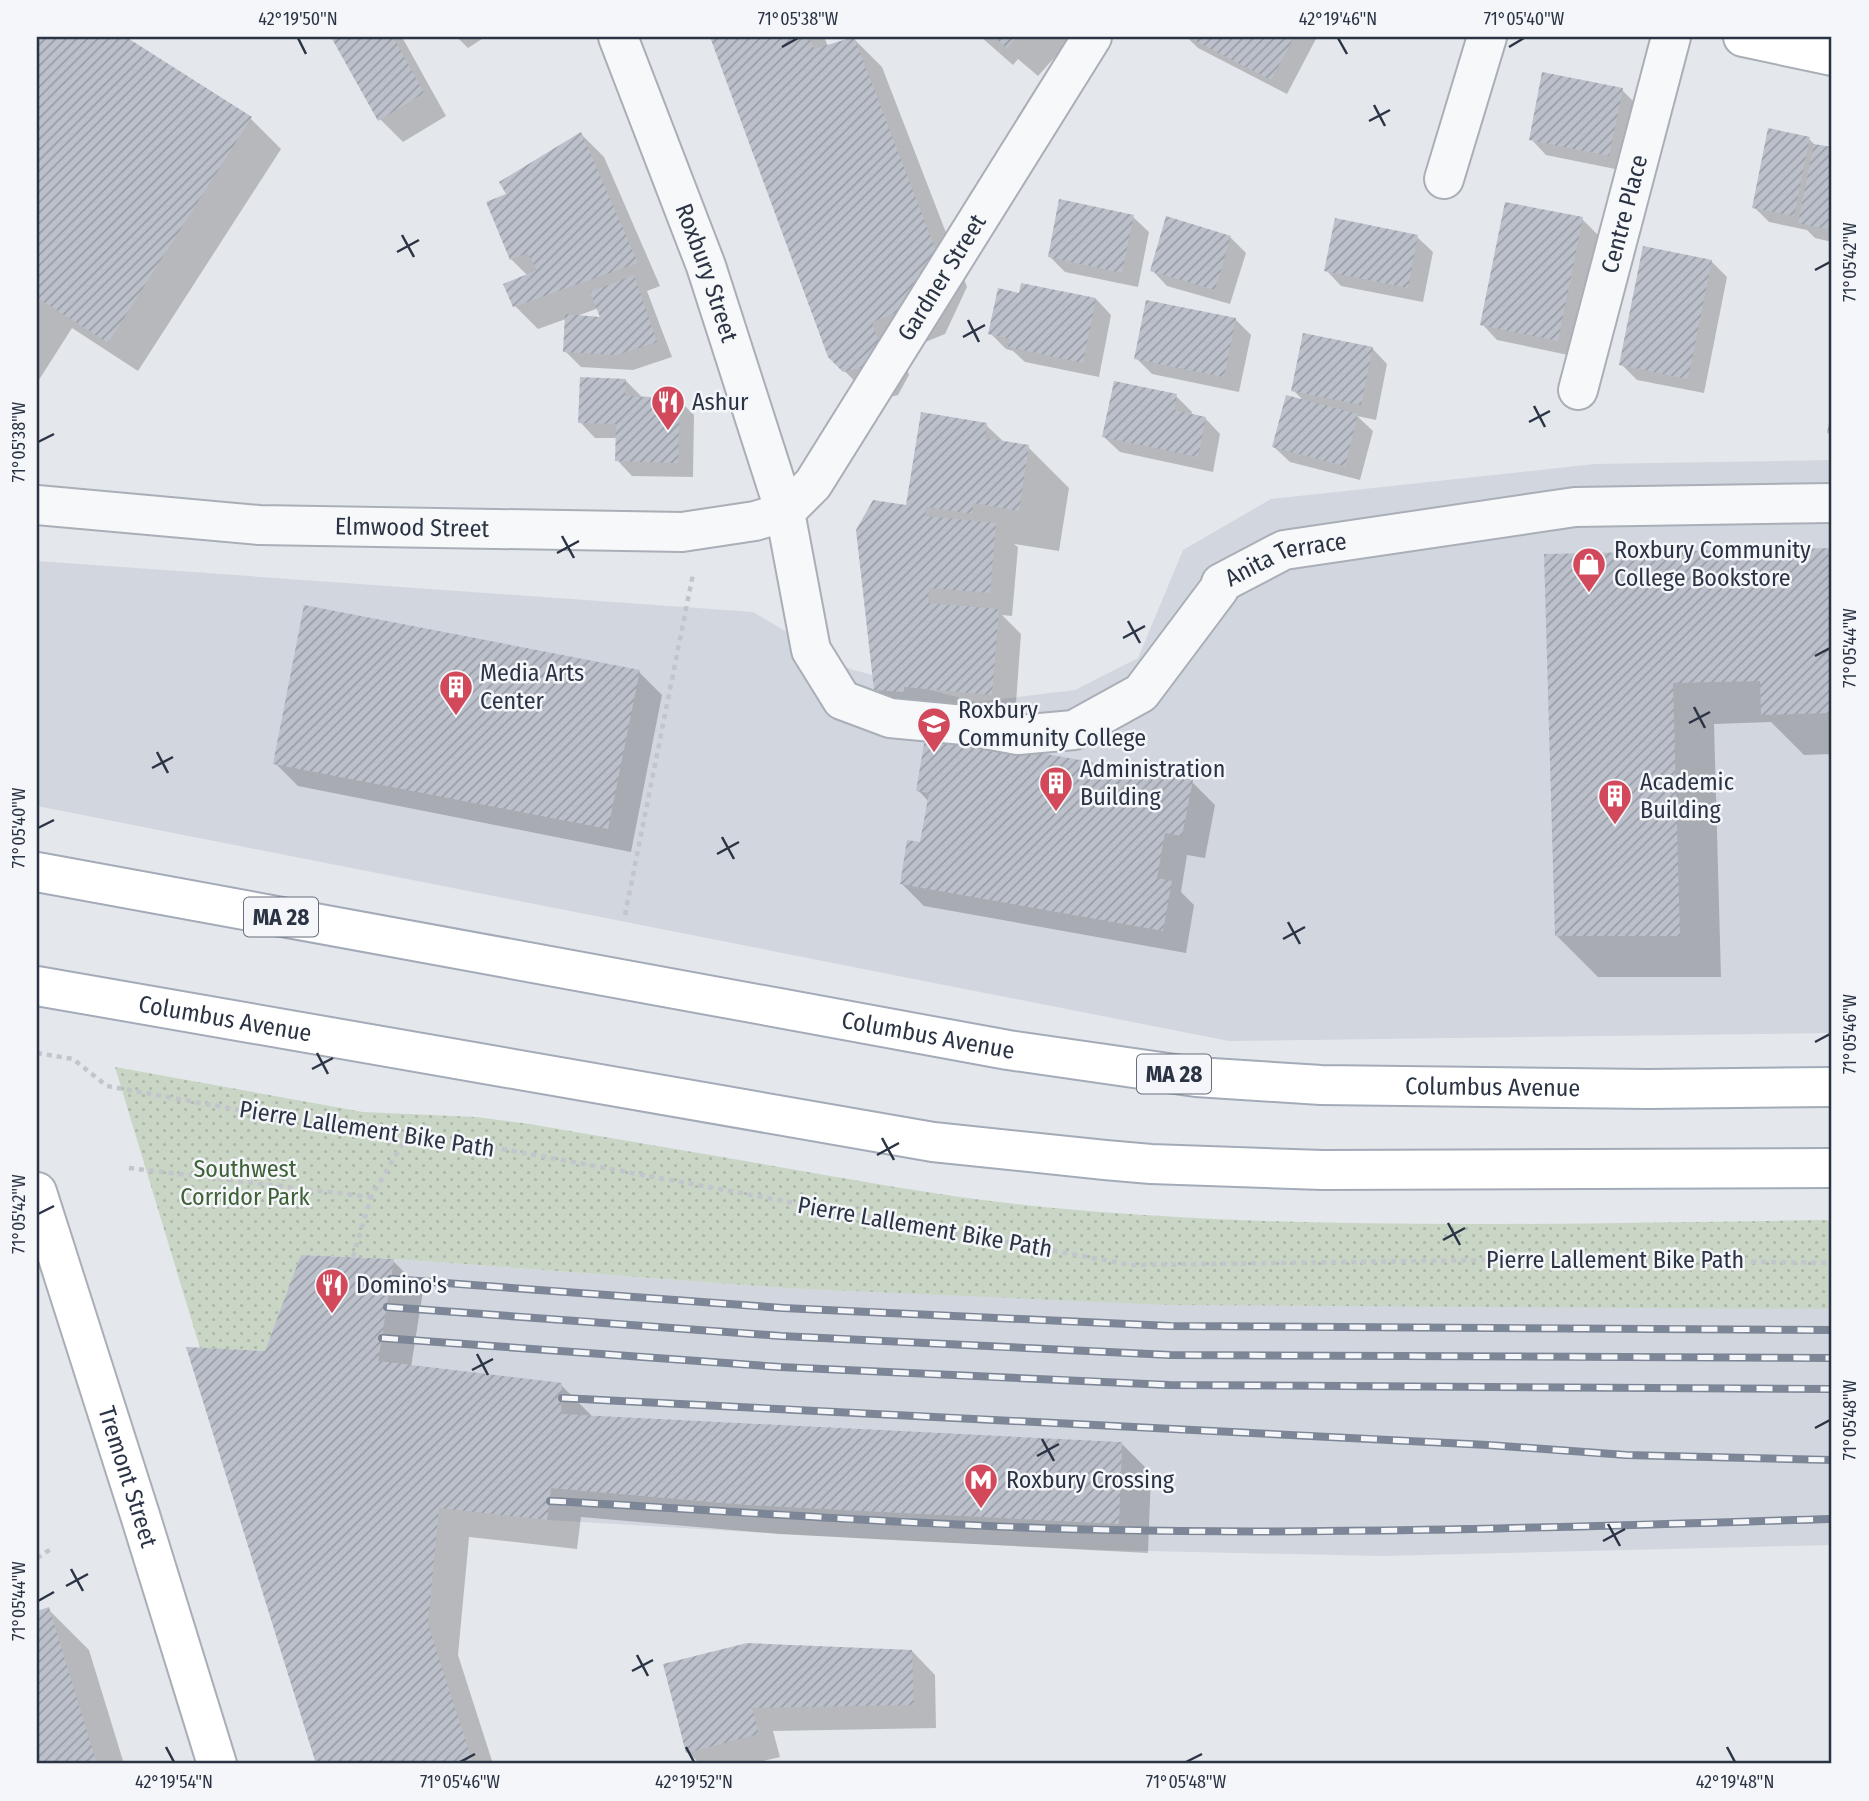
<svg xmlns="http://www.w3.org/2000/svg" width="1869" height="1801" font-family="'Fira Sans Condensed',sans-serif">
	<defs>
		<pattern id="grass-dots" width="8" height="8" patternUnits="userSpaceOnUse" patternTransform="scale(1.75)"><rect width="8" height="8" fill="#c9d6c5"/><path d="M2 2h.1M6 6h.1" fill="none" stroke="#adb8ab" stroke-width="1.8" stroke-linecap="round"/></pattern>
		<pattern id="building-hatch" width="6" height="6" patternUnits="userSpaceOnUse" patternTransform="scale(1.75)"><rect width="6" height="6" fill="#bbc0ca"/><path d="M-1 1l2-2M0 6l6-6M5 7l2-2" fill="none" stroke="#989da6"/></pattern>
	</defs>
	<rect width="100%" height="100%" fill="#e4e7ec"/>
	<path fill="#d2d6de" d="M1832,460V1033L1229,1041L37,806V561L753,612L850,669L976,702L1075,690L1138,658L1183,550L1271,499L1595,464Z
		M394,1259L785,1288L1832,1309V1545L1381,1556L1103,1550L888,1540L547,1520L551,1488L747,1505L1119,1524L1122,1442L561,1414L562,1384L378,1361Z"/>
	<path fill="url(#grass-dots)" d="M115,1067L363,1112L476,1117L530,1124C621,1140 712,1155 802,1171C882,1185 962,1199 1043,1207C1305,1232 1570,1223 1832,1220V1309L1171,1305L785,1288L394,1259L302,1255L265,1351L200,1348Z"/>
	<path fill="#0003" fill-rule="evenodd" d="M37,37H124L251,119L281,149L138,371L72,328L37,383Z
		M333,37H402L446,116L403,142L380,119Z
		M457,37H485L468,48Z
		M712,37H824L828,46L852,37L882,67L967,287L945,334L901,352L909,375L898,395L874,401L830,356Z
		M981,37H1073L1038,76L1018,59L1013,65Z
		M1187,37H1317L1287,94L1198,48Z
		M1622,90L1638,106L1625,171L1546,155L1531,139Z
		M581,134L604,157L660,286L647,291L672,357L633,370L581,367L565,351L566,319L538,329L515,306L528,276L511,259L508,195ZM599,308L603,319L574,317Z
		M1809,139L1816,146L1832,149V242L1815,238L1807,230L1769,222L1754,207Z
		M1133,217L1149,232L1138,287L1065,272L1049,256Z
		M1582,219L1598,235L1573,356L1497,340L1482,324Z
		M1230,237L1246,253L1230,304L1167,286L1152,270Z
		M1417,237L1433,252L1423,302L1341,286L1326,270Z
		M1711,261L1727,277L1704,393L1637,380L1621,364Z
		M1020,295L1096,299L1111,315L1099,377L1025,362L1013,351L1006,349L990,333Z
		M1235,319L1251,335L1239,392L1152,374L1136,358Z
		M1372,348L1387,364L1376,420L1357,416L1373,431L1360,480L1290,462L1274,447L1305,402L1293,390Z
		M625,380L641,396V399L679,400L694,415L693,477L632,476L617,460V438H595L580,422Z
		M1176,396L1192,412L1191,415L1205,418L1220,434L1213,472L1120,452L1104,437Z
		M986,425L1005,443L1028,447L1069,488L1059,551L1014,544L1018,547L1012,616L1002,615L1021,634L1015,717L899,712L876,689L912,507Z
		M1832,550V754L1804,755L1771,722L1714,724L1721,977H1598L1557,936L1546,556Z
		M639,672L662,695L631,852L298,786L275,763Z
		M1192,782L1215,805L1205,858L1187,855L1181,892L1194,905L1186,953L924,906L901,883L922,844L929,802L918,790Z
		M393,1261L423,1291L411,1367L561,1385L591,1415V1418L1121,1443L1151,1473L1148,1553L778,1534L581,1517L577,1549L469,1537L458,1655L493,1764H318L188,1349L266,1352Z
		M48,1609L89,1650L124,1764H37V1613Z
		M912,1651L935,1675L936,1728L773,1731L780,1757L751,1764H700L688,1752L666,1665Z"/>
	<path fill="url(#building-hatch)" d="M37,37H126L252,117L108,343L41,300L37,307Z
		M331,37H393L424,93L378,121Z
		M710,37H809L814,49L854,37L938,256L916,305L872,322L879,344L869,366L843,372L828,357Z
		M994,37H1017L1007,48Z
		M1188,37H1294L1271,80Z
		M1542,72L1623,88L1609,156L1529,140Z
		M1768,128L1810,137L1794,216L1752,208Z
		M581,132L638,263L513,307L503,284L537,270L527,253L510,260L486,202L506,194L499,182Z
		M1814,144L1832,147V230L1798,223Z
		M1059,199L1134,215L1122,273L1048,257Z
		M1505,202L1583,217L1558,341L1480,325Z
		M1166,216L1231,236L1215,290L1150,271Z
		M1335,218L1418,235L1408,288L1324,271Z
		M1643,246L1712,260L1688,379L1619,365Z
		M634,275L657,342L617,355L563,352L565,314L600,317L590,292Z
		M1021,283L1096,298L1083,363L1008,347L1010,339L988,334L998,288L1019,293Z
		M1146,300L1236,318L1224,377L1134,359Z
		M1303,333L1373,347L1361,405L1291,391Z
		M580,377L626,379L625,396L680,398L678,463L615,461L616,424L578,423Z
		M1114,381L1177,394L1174,410L1206,417L1198,457L1102,437Z
		M1286,395L1358,414L1345,466L1272,447Z
		M1831,411H1832V434L1827,433Z
		M921,412L987,423L985,438L1029,445L1019,511L973,503L972,514L926,507L925,516L996,523L990,593L929,588L928,603L999,609L992,695L904,687V692L874,690L856,530L873,500L906,505Z
		M1832,548V713L1761,715L1760,681L1673,683L1680,936H1555L1544,554Z
		M304,605L640,670L608,829L273,764Z
		M926,733L1193,780L1182,836L1165,833L1157,878L1172,881L1163,931L900,884L907,840L920,842L929,793L916,791Z
		M301,1255L394,1259L378,1361L562,1383L561,1414L1122,1442L1119,1524L747,1505L551,1488L547,1520L439,1508L428,1624L473,1764H316L186,1347L265,1351Z
		M49,1607L97,1764H37V1611Z
		M747,1643L912,1650L914,1705L752,1708L759,1734L686,1753L663,1664Z"/>
	<g fill="none" stroke-linecap="round" stroke-linejoin="round">
		<g stroke="#a9aeb7" stroke-width="42">
			<g id="minor">
				<path id="s1" d="M618,37L706,266L785,512L811,650L842,700L890,718L964,725L1018,735L1074,730L1141,693L1219,589L1221,583L1284,550L1575,507L1832,503"/>
				<path d="M1444,179L1487,37"/>
				<path id="s2" d="M1578,390L1671,37"/>
				<path id="s3" d="M37,505L259,525L682,532L755,521L785,512L813,484L1092,37"/>
			</g>
		</g>
		<g stroke="#a9aeb7" stroke-width="42">
			<g id="secondary">
				<path d="M1743,37L1832,56"/>
				<path id="s4" d="M37,1192L140,1515L217,1764"/>
			</g>
		</g>
		<g stroke="#a3abb8" stroke-width="42">
			<g id="primary">
				<path id="s5" d="M37,872L1008,1050L1196,1077L1321,1085L1648,1089L1832,1087"/>
				<path id="s6" d="M37,986L933,1142L1105,1160L1151,1164L1323,1170L1832,1168"/>
			</g>
		</g>
		<path stroke="#c2c5cb" stroke-width="4.5" stroke-dasharray="5 5" stroke-linecap="butt" d="M625,915L693,574
			M37,1053L73,1059L107,1086L361,1132L470,1143L1131,1265L1566,1259L1832,1263
			M129,1168L371,1197
			M353,1257L371,1197L406,1138
			M37,1558L51,1549"/>
		<use href="#minor" stroke="#f7f8fa" stroke-width="38"/>
		<use href="#secondary" stroke="#fff" stroke-width="38"/>
		<use href="#primary" stroke="#fff" stroke-width="38"/>
		<g stroke="#7d8696" stroke-width="8">
			<path id="rail" d="M391,1279L783,1308L1170,1326L1832,1330
				M387,1307L781,1336L1170,1355L1832,1358
				M382,1338L780,1367L1169,1385L1832,1389
				M562,1398L1488,1445L1626,1455L1832,1460
				M550,1501C736,1511 923,1526 1110,1530C1351,1535 1592,1526 1832,1519"/>
		</g>
		<use href="#rail" stroke="#f4f6f9" stroke-width="5" stroke-dasharray="16" stroke-linecap="butt"/>
	</g>
	<path fill="none" stroke="#2b3445" stroke-width="2.5" d="M298,38L306,54M1338,38L1347,54M782,47L798,38M1509,47L1524,38M1374,105L1385,126M1369,121L1390,110M402,235L414,257M397,252L419,240M1815,270L1830,262M968,320L979,342M963,337L985,325M1534,406L1545,427M1529,422L1550,411M38,442L54,434M562,536L574,558M557,553L579,541M1128,621L1140,643M1123,638L1145,626M1815,656L1830,648M1694,707L1705,728M1689,723L1710,712M157,752L168,773M152,768L173,757M38,828L54,820M722,837L734,859M717,854L739,842M1288,922L1300,944M1283,939L1305,927M1815,1042L1830,1034M317,1053L328,1074M312,1069L333,1058M882,1138L894,1160M877,1155L899,1143M38,1214L54,1206M1448,1223L1460,1245M1443,1240L1465,1228M477,1354L488,1375M472,1370L493,1359M1815,1428L1830,1420M1042,1439L1054,1461M1037,1456L1059,1444M1608,1524L1620,1546M1603,1541L1625,1529M71,1569L83,1591M66,1586L88,1574M38,1601L54,1592M637,1655L648,1676M632,1671L653,1660M166,1747L174,1762M686,1747L694,1762M1727,1747L1735,1762M460,1762L475,1754M1186,1762L1202,1754"/>
	<defs>
		<g id="restaurant-pin" transform="scale(1.75)"><path d="M0 17L-7.5 6A9.5 9.5 0 1 1 7.5 6Z" fill="#d1495b" stroke="#f4f6f9"/><path d="M-5-6h1v4h1v-4h1v4h1v-4h1v5L-1.5 .5V6h-2V.5L-5-1ZM5-6V6H3V1.5H1.5Q1.5-4 5-6Z" fill="#fff"/></g>
		<g id="shop-pin" transform="scale(1.75)"><path d="M0 17L-7.5 6A9.5 9.5 0 1 1 7.5 6Z" fill="#d1495b" stroke="#f4f6f9"/><path d="M-5-2.5h2.3a2.7 3.5 0 0 1 5.4 0H5L5.5 6h-11ZM-1.5-2.5h3a1.5 2.3 0 0 0-3 0Z" fill="#fff"/></g>
		<g id="building-pin" transform="scale(1.75)"><path d="M0 17L-7.5 6A9.5 9.5 0 1 1 7.5 6Z" fill="#d1495b" stroke="#f4f6f9"/><path d="M-4-6H4V6H1V3H-1V6H-4ZM-2.5-4.3h1.7v1.8h-1.7ZM.8-4.3h1.7v1.8H.8ZM-2.5-1h1.7V.8h-1.7ZM.8-1h1.7V.8H.8Z" fill="#fff"/></g>
		<g id="university-pin" transform="scale(1.75)"><path d="M0 17L-7.5 6A9.5 9.5 0 1 1 7.5 6Z" fill="#d1495b" stroke="#f4f6f9"/><path d="M0-5L7-2L0 1L-7-2ZM-4 1L0 2.5L4 1V4Q0 6-4 4Z" fill="#fff"/></g>
		<g id="metro-pin" transform="scale(1.75)"><path d="M0 17L-7.5 6A9.5 9.5 0 1 1 7.5 6Z" fill="#d1495b" stroke="#f4f6f9"/><path d="M-5.5 5V-5H-3L0 0L3-5H5.5V5H3V-.5L0 4L-3-.5V5Z" fill="#fff"/></g>
	</defs>
	<g fill-rule="evenodd">
		<use href="#restaurant-pin" x="668" y="402"/>
		<use href="#shop-pin" x="1589" y="564"/>
		<use href="#building-pin" x="456" y="687"/>
		<use href="#university-pin" x="934" y="724"/>
		<use href="#building-pin" x="1056" y="783"/>
		<use href="#building-pin" x="1615" y="796"/>
		<use href="#restaurant-pin" x="332" y="1285"/>
		<use href="#metro-pin" x="981" y="1480"/>
	</g>
	<g text-anchor="middle" dominant-baseline="central" stroke-width="5" stroke-linejoin="round" paint-order="stroke">
		<g fill="#f4f6f9" stroke="#676e7b" stroke-width="2">
			<rect x="244" y="897.5" width="74" height="39" rx="5"/>
			<rect x="1137" y="1054.5" width="74" height="39" rx="5"/>
		</g>
		<g font-size="23" font-weight="bold" fill="#2b3445">
			<text x="281" y="917">MA 28</text>
			<text x="1174" y="1074">MA 28</text>
		</g>
		<g font-size="24" fill="#2b3445" stroke="#f4f6f9">
			<text stroke="none"><textPath href="#s2" startOffset="182">Centre Place</textPath></text>
			<text stroke="none"><textPath href="#s1" startOffset="252">Roxbury Street</textPath></text>
			<text stroke="none"><textPath href="#s3" startOffset="1034">Gardner Street</textPath></text>
			<text stroke="none"><textPath href="#s3" startOffset="376">Elmwood Street</textPath></text>
			<text stroke="none"><textPath href="#s1" startOffset="1223">Anita Terrace</textPath></text>
			<text stroke="none"><textPath href="#s6" startOffset="191">Columbus Avenue</textPath></text>
			<text stroke="none"><textPath href="#s5" startOffset="906">Columbus Avenue</textPath></text>
			<text stroke="none"><textPath href="#s5" startOffset="1474">Columbus Avenue</textPath></text>
			<text transform="translate(367 1129) rotate(9)">Pierre Lallement Bike Path</text>
			<text transform="translate(925 1227) rotate(10)">Pierre Lallement Bike Path</text>
			<text x="1615" y="1260">Pierre Lallement Bike Path</text>
			<text stroke="none"><textPath href="#s4" startOffset="299">Tremont Street</textPath></text>
		</g>
		<g font-size="24" fill="#2b3445" stroke="#f4f6f9" text-anchor="start">
			<text x="692" y="402">Ashur</text>
			<text x="1614" y="550">Roxbury Community<tspan x="1614" dy="28">College Bookstore</tspan></text>
			<text x="480" y="673">Media Arts<tspan x="480" dy="28">Center</tspan></text>
			<text x="958" y="710">Roxbury<tspan x="958" dy="28">Community College</tspan></text>
			<text x="1080" y="769">Administration<tspan x="1080" dy="28">Building</tspan></text>
			<text x="1640" y="782">Academic<tspan x="1640" dy="28">Building</tspan></text>
			<text x="356" y="1285">Domino's</text>
			<text x="1006" y="1480">Roxbury Crossing</text>
		</g>
		<g font-size="24" fill="#3f6138" stroke="#f4f6f9">
			<text x="245" y="1169">Southwest<tspan x="245" dy="28">Corridor Park</tspan></text>
		</g>
	</g>
	<rect width="1869" height="1801" fill="none" stroke="#f4f6f9" stroke-width="77"/>
	<rect x="38" y="38" width="1792" height="1724" fill="none" stroke="#2b3445" stroke-width="2.5"/>
	<g font-size="18" text-anchor="middle" fill="#2b3445">
		<text x="298" y="25">42°19'50"N</text>
		<text x="798" y="25">71°05'38"W</text>
		<text x="1338" y="25">42°19'46"N</text>
		<text x="1524" y="25">71°05'40"W</text>
		<text transform="translate(1850 262) rotate(-90)" y="6">71°05'42"W</text>
		<text transform="translate(19 442) rotate(-90)" y="6">71°05'38"W</text>
		<text transform="translate(1850 648) rotate(-90)" y="6">71°05'44"W</text>
		<text transform="translate(19 828) rotate(-90)" y="6">71°05'40"W</text>
		<text transform="translate(1850 1034) rotate(-90)" y="6">71°05'46"W</text>
		<text transform="translate(19 1214) rotate(-90)" y="6">71°05'42"W</text>
		<text transform="translate(1850 1420) rotate(-90)" y="6">71°05'48"W</text>
		<text transform="translate(19 1601) rotate(-90)" y="6">71°05'44"W</text>
		<text x="174" y="1788">42°19'54"N</text>
		<text x="460" y="1788">71°05'46"W</text>
		<text x="694" y="1788">42°19'52"N</text>
		<text x="1186" y="1788">71°05'48"W</text>
		<text x="1735" y="1788">42°19'48"N</text>
	</g>
</svg>
